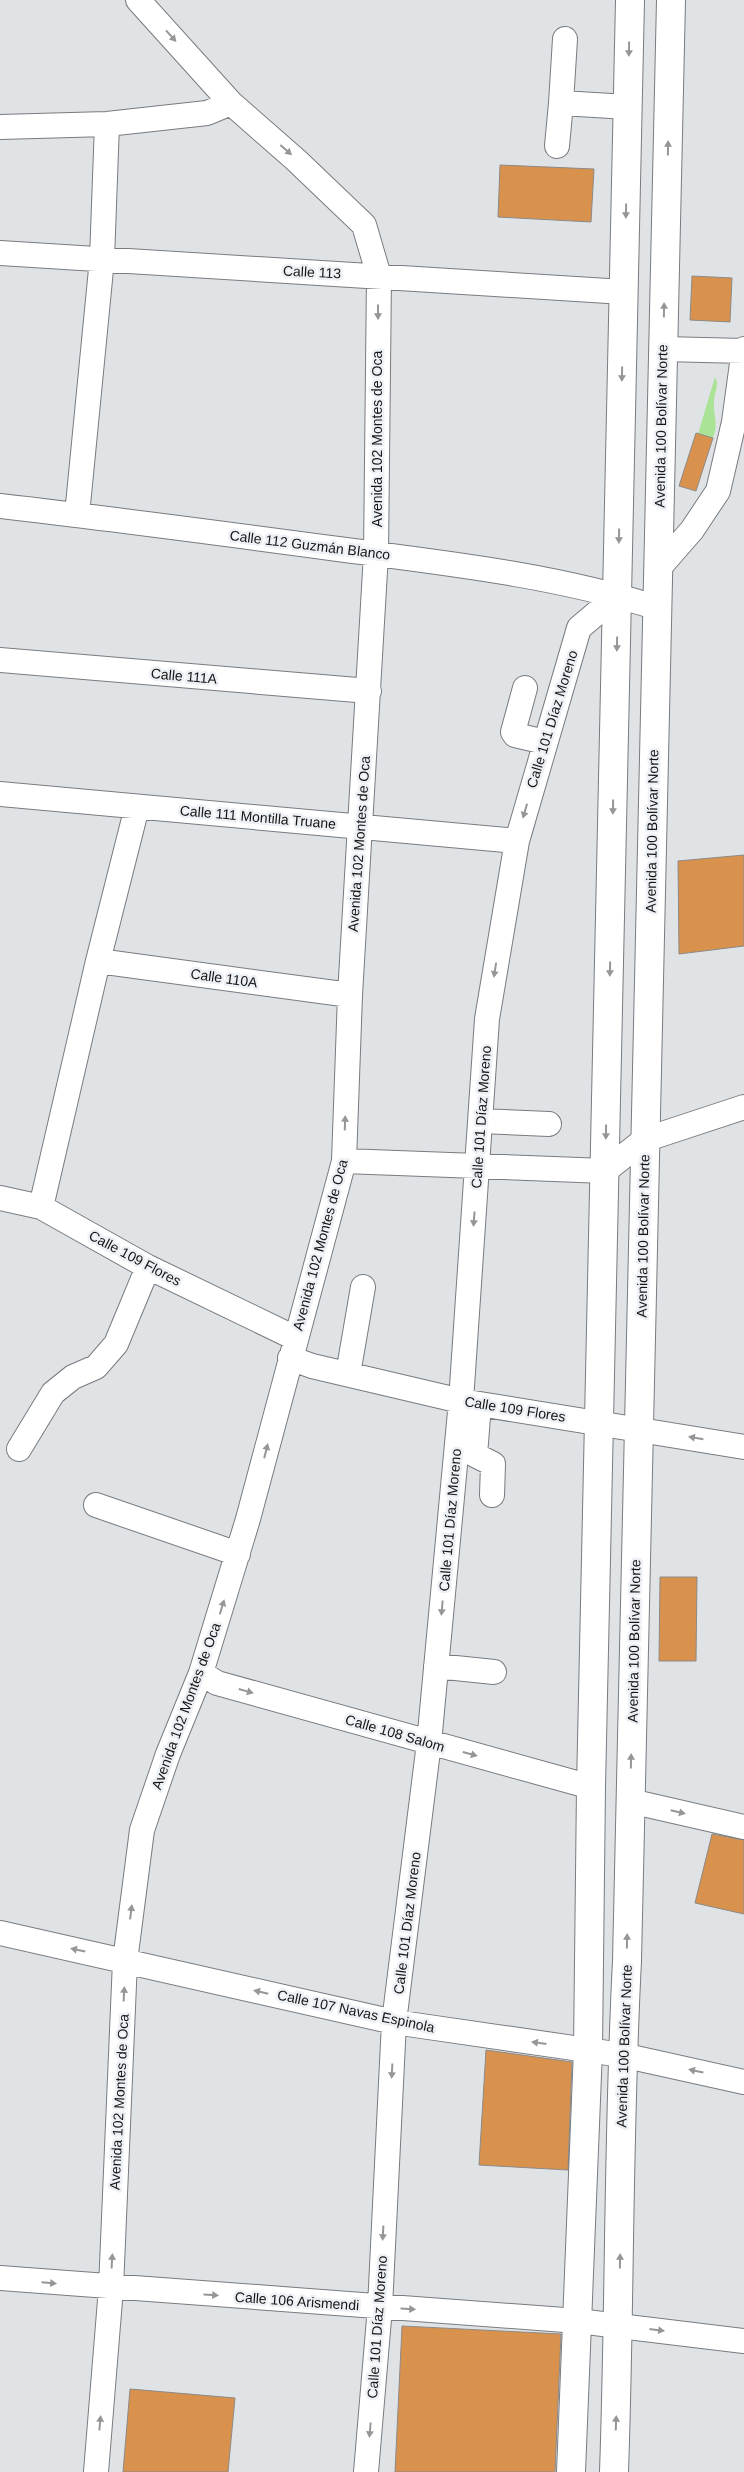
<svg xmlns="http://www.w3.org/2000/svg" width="744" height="2472" font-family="Helvetica,sans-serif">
	<rect width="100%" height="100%" fill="#e0e3e6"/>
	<path fill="#aae396" d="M715,377C720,385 714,393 714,401C713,415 719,424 713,438L698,434Z"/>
	<path fill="#d9924e" stroke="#8c8986" d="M500,165L594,169L591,222L498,217Z
		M692,276L732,278L730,322L690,320Z
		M696,433L713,438L696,491L679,486Z
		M744,855V946L679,954L678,861Z
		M660,1577H697L696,1661H659Z
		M712,1834L744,1840V1914L695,1903Z
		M486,2050L572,2062L568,2170L479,2165Z
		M402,2326L561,2334L555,2472H395Z
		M130,2389L235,2398L228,2472H123Z"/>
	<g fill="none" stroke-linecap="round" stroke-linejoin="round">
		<g stroke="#787b7f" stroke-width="26">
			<path id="minor" d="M565,39L561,103L628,107
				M0,127L107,124L207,113L231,103
				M557,146L561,103
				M0,253L624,292
				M663,349L744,351
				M0,506C113,519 226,534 338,549C445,563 555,575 658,608
				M77,515L102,259L107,124
				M658,569L692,530L718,491L734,422L744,349
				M0,660L369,691
				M525,688L513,732L515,735L545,742
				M0,794L517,841
				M98,961L350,995
				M481,1121L549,1124
				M344,1161L605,1171L644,1140L744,1107
				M0,1198L41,1207L148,1267L295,1338
				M41,1207L98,961L137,807
				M290,1358L312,1366L461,1401L744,1447
				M348,1374L363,1287
				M479,1404L475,1455L493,1464L492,1495
				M19,1449L53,1393L73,1377L96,1367L116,1344L148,1267
				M96,1505L238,1554
				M436,1666L494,1672
				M201,1673L217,1683L591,1787
				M630,1801L744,1827
				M0,1933L394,2022L622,2055L744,2082
				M0,2278L578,2321L744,2341
				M96,2472L111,2288L125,1961L142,1830L168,1754L201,1673L248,1519L344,1161L350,995L376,554L379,276L364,225L296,160L231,103L138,0
				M366,2472L380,2307L394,2022L429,1743L461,1401L487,1019L517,841L579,628L618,595"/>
		</g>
		<g stroke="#787b7f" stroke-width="30">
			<path id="major" d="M571,2472L588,2050L591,1787L630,0
				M614,2472C620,2302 618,2131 627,1961L671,0"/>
		</g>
		<use href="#minor" stroke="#fff" stroke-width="24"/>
		<use href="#major" stroke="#fff" stroke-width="28"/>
	</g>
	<defs><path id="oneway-solid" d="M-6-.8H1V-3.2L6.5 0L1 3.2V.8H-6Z" transform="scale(1.25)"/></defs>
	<g fill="#969697">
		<use href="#oneway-solid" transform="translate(171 36) rotate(48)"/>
		<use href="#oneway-solid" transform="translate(629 49) rotate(91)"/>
		<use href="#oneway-solid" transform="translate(668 148) rotate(-89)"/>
		<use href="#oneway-solid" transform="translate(286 150) rotate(41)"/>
		<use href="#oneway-solid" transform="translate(626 211) rotate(91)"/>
		<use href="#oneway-solid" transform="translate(664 310) rotate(-89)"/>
		<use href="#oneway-solid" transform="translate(378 312) rotate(90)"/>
		<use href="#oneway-solid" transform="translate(622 374) rotate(91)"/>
		<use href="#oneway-solid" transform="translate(619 536) rotate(91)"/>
		<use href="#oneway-solid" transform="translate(617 644) rotate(91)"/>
		<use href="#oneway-solid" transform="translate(613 807) rotate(91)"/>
		<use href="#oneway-solid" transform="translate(525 811) rotate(106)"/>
		<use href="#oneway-solid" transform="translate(610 969) rotate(91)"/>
		<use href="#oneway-solid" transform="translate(495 970) rotate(99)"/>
		<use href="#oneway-solid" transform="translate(345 1123) rotate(-88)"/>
		<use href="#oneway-solid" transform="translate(606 1132) rotate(91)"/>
		<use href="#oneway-solid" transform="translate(474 1219) rotate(94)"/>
		<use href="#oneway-solid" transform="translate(696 1438) rotate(-170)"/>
		<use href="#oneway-solid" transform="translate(266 1451) rotate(-76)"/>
		<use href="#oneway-solid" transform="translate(222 1607) rotate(-73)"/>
		<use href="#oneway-solid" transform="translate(442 1608) rotate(95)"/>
		<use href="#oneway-solid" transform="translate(246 1691) rotate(16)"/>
		<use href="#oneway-solid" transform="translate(470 1754) rotate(15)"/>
		<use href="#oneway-solid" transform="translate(631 1761) rotate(-89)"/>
		<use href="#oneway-solid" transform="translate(678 1812) rotate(13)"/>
		<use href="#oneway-solid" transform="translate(131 1912) rotate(-83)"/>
		<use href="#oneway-solid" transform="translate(627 1941) rotate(-89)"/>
		<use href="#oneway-solid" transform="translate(78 1950) rotate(-168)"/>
		<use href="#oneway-solid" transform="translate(261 1992) rotate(-167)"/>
		<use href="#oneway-solid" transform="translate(124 1994) rotate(-87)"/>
		<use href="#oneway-solid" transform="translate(539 2043) rotate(-172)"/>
		<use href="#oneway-solid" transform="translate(392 2071) rotate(93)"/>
		<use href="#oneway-solid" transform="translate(696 2071) rotate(-168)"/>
		<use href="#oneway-solid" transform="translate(383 2233) rotate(93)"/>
		<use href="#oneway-solid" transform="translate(112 2261) rotate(-87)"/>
		<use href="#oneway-solid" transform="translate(620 2261) rotate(-89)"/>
		<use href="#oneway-solid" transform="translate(49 2283) rotate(5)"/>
		<use href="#oneway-solid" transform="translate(211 2295) rotate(4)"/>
		<use href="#oneway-solid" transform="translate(408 2309) rotate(4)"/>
		<use href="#oneway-solid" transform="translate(657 2330) rotate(7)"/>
		<use href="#oneway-solid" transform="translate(100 2423) rotate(-85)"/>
		<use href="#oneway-solid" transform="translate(616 2423) rotate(-88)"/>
		<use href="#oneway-solid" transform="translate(370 2430) rotate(95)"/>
	</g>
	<g text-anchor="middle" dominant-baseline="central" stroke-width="5" stroke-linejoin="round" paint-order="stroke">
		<g font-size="14" fill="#151617" stroke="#edf0f4">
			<text transform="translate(312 272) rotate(3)">Calle 113</text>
			<text transform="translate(661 426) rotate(-89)">Avenida 100 Bolívar Norte</text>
			<text transform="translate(377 439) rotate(-90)">Avenida 102 Montes de Oca</text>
			<text transform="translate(310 545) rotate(7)">Calle 112 Guzmán Blanco</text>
			<text transform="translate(184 676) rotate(5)">Calle 111A</text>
			<text transform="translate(552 719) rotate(-73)">Calle 101 Díaz Moreno</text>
			<text transform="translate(258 817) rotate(5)">Calle 111 Montilla Truane</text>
			<text transform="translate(652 831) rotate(-89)">Avenida 100 Bolívar Norte</text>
			<text transform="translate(359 844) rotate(-86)">Avenida 102 Montes de Oca</text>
			<text transform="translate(224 978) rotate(8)">Calle 110A</text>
			<text transform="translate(481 1117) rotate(-86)">Calle 101 Díaz Moreno</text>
			<text transform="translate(643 1236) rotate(-89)">Avenida 100 Bolívar Norte</text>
			<text transform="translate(320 1245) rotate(-75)">Avenida 102 Montes de Oca</text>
			<text transform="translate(135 1258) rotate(28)">Calle 109 Flores</text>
			<text transform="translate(515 1409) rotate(9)">Calle 109 Flores</text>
			<text transform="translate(450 1520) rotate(-85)">Calle 101 Díaz Moreno</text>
			<text transform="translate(634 1641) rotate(-89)">Avenida 100 Bolívar Norte</text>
			<text transform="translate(186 1706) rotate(-70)">Avenida 102 Montes de Oca</text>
			<text transform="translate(395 1733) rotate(16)">Calle 108 Salom</text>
			<text transform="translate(407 1923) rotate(-83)">Calle 101 Díaz Moreno</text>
			<text transform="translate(356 2011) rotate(12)">Calle 107 Navas Espinola</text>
			<text transform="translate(624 2046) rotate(-88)">Avenida 100 Bolívar Norte</text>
			<text transform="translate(119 2102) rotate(-87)">Avenida 102 Montes de Oca</text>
			<text transform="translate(297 2301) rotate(4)">Calle 106 Arismendi</text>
			<text transform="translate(377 2327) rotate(-86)">Calle 101 Díaz Moreno</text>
		</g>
	</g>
</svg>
